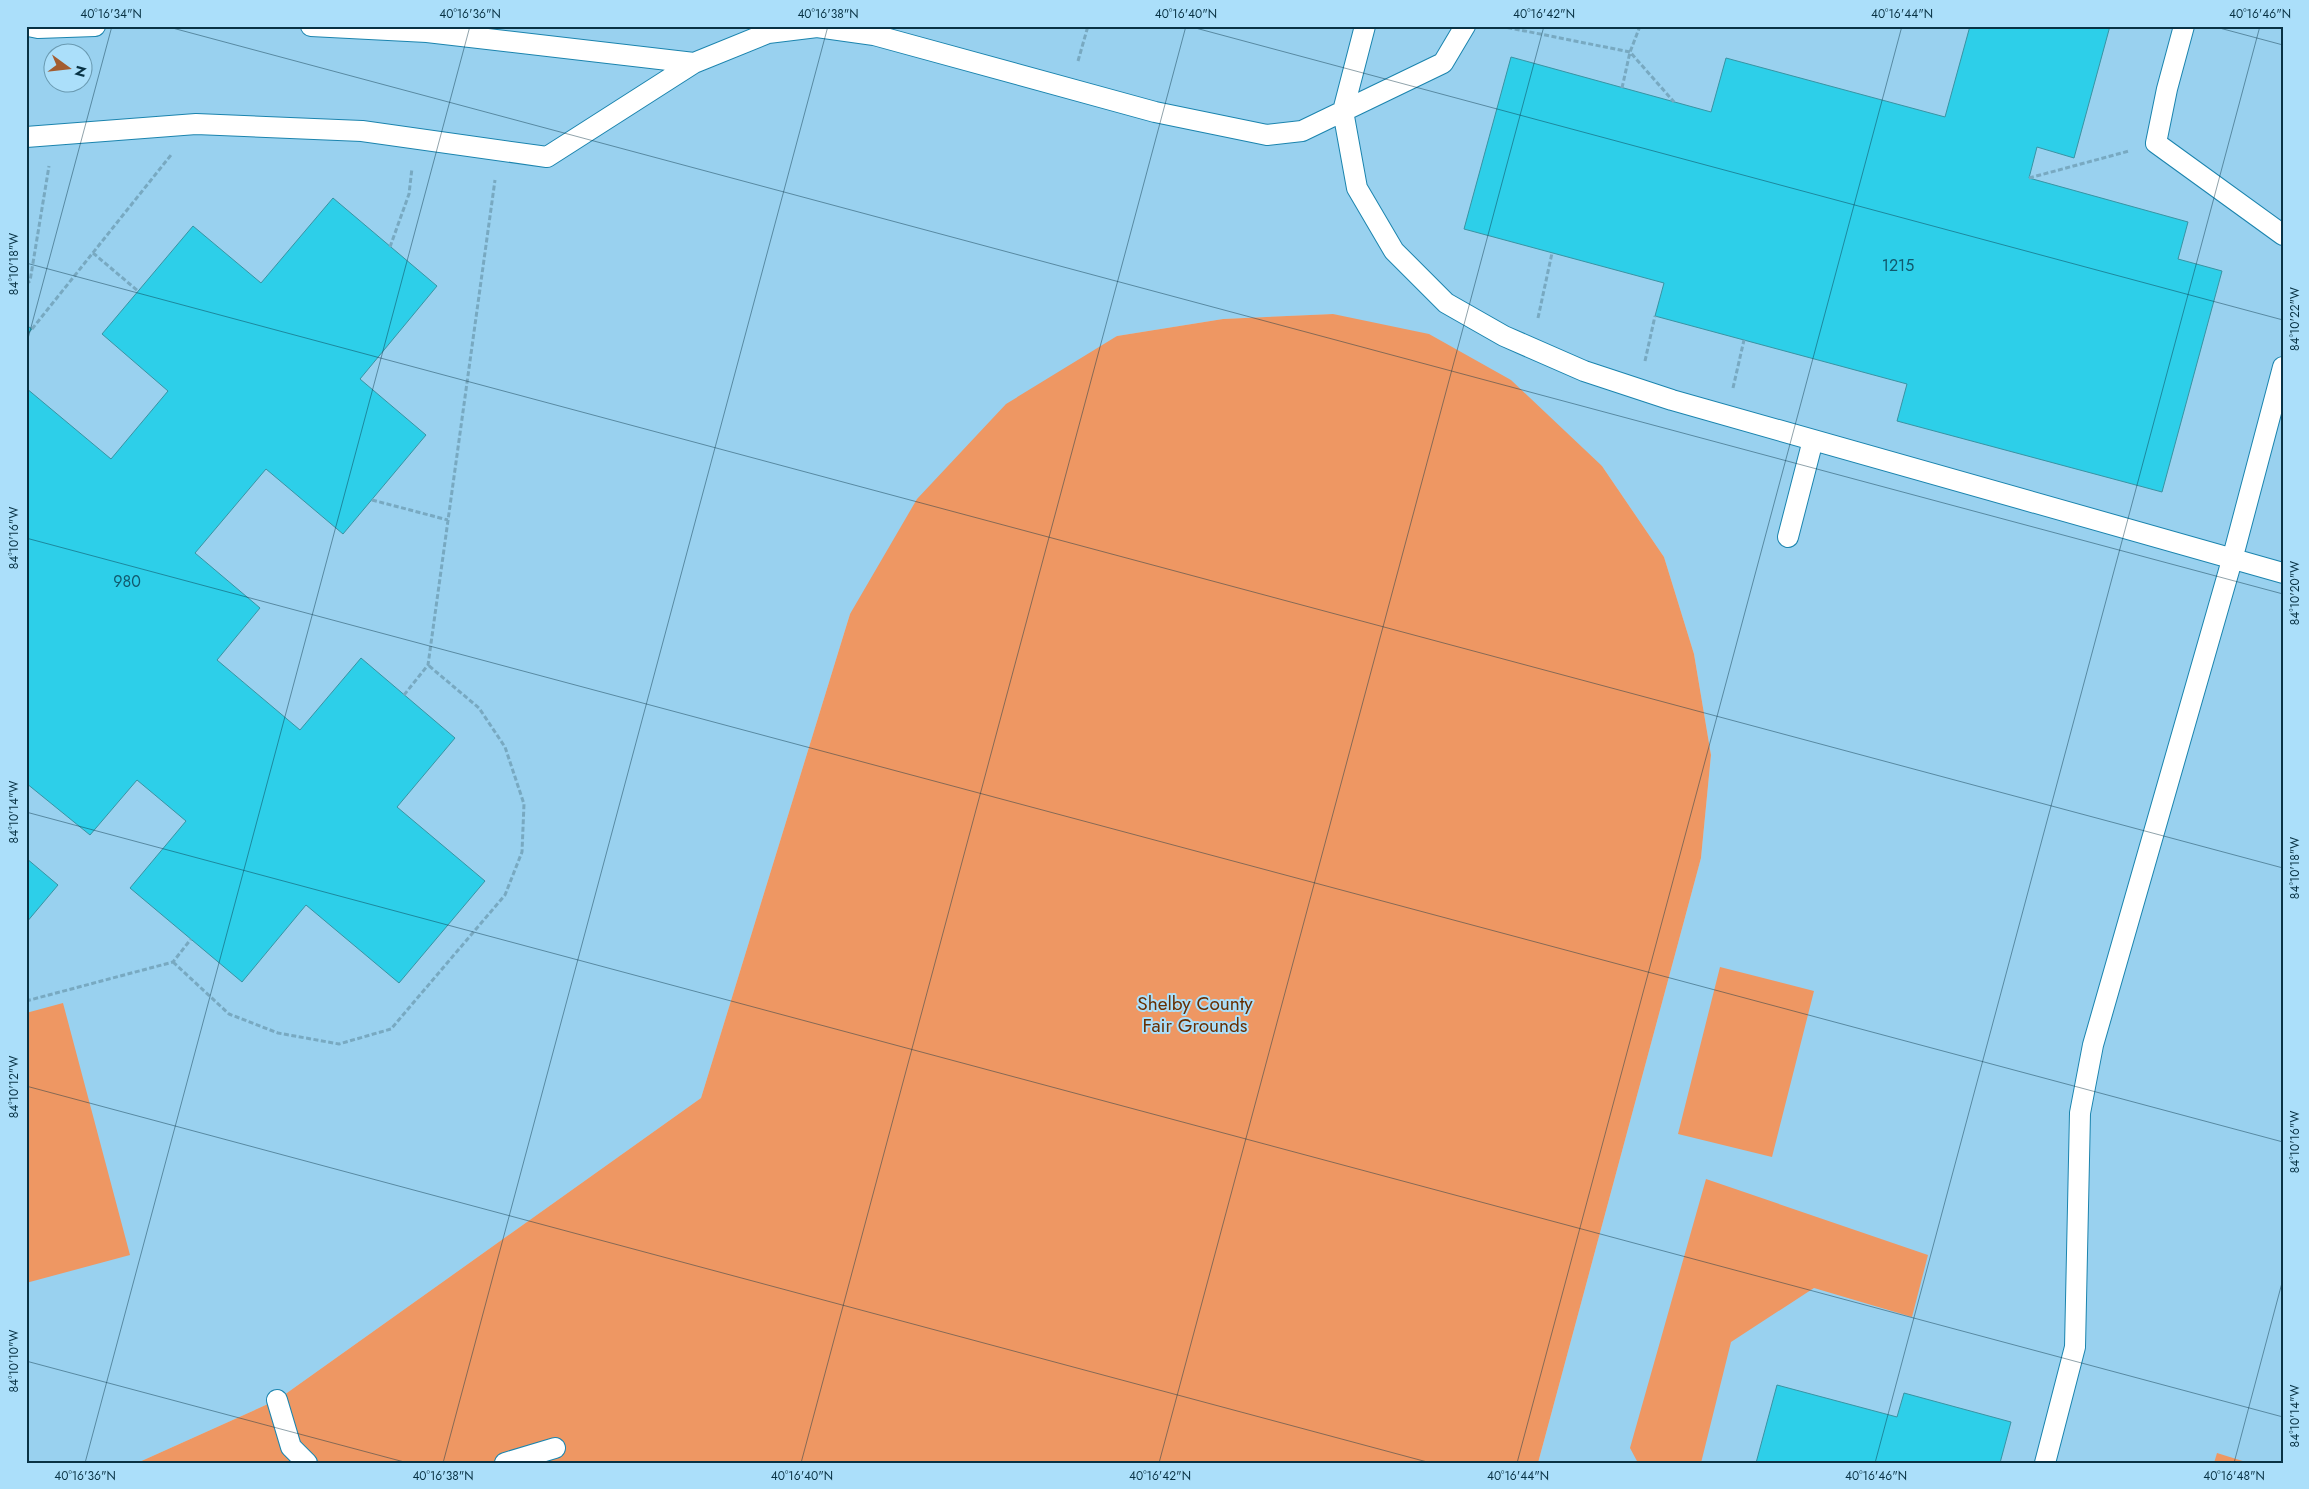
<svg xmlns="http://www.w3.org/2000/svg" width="2309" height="1489" font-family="Jost,sans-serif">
	<rect width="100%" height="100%" fill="#abdffa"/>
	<path fill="#99d1ef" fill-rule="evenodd" d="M26,26H2283V1463H1538L1701,858L1711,755L1694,654L1664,557L1602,466L1333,314L1223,319L1117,336L850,614L701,1098L277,1400L137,1463H26ZM52,52H82V82H52Z"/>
	<path fill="#ee9763" d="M1333,314L1429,334L1511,380L1602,466L1664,557L1694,654L1711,755L1701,858L1538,1463H137L277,1400L701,1098L850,614L917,499L1006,404L1117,336L1223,319Z
		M1720,967L1814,991L1772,1157L1678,1134Z
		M63,1003L130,1255L26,1283V1013Z
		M1706,1179L1928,1255L1912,1317L1814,1288L1731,1342L1701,1463H1638L1630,1448Z
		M2217,1453L2249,1463H2214Z"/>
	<path fill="#2dcfe9" stroke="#3993a3" d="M1970,26H2110L2074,158L2037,147L2029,178L2188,222L2178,259L2222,271L2162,492L1897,421L1907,384L1655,316L1664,283L1464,229L1511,57L1711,112L1726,58L1945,117Z
		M333,198L437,286L360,379L426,435L343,534L266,469L195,553L260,608L217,660L300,730L361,658L455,738L397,807L485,881L399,983L306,905L242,982L130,888L186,821L137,780L90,835L26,783V388L111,459L168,391L102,334L193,226L261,283Z
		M26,325L32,329L26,336Z
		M26,858L58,885L26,923Z
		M1777,1385L1897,1417L1904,1393L2011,1422L2000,1463H1756Z"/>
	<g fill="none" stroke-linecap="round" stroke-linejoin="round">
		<g stroke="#1b84ae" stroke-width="22">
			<path id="lane" d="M28,26L38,28L95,26
				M311,26L427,32L694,63
				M1365,26L1343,111L1357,188L1394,251L1446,303L1504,336L1584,371L1672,400L2283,573
				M2184,26L2167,89L2156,143L2283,235
				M26,137L196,124L362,131L547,157L694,63L768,33L817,27L874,35L1155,112L1267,135L1302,131L1443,63L1465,26
				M1788,537L1813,440
				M277,1400L291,1447L307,1463
				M505,1463L555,1448
				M2045,1463L2075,1347L2080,1113L2093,1045L2232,560L2283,367"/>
		</g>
		<path stroke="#78a9c1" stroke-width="3" stroke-dasharray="5 2.5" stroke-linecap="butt" d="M1500,26L1630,52L1674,102
			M1078,61L1088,26
			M1622,88L1630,52L1640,26
			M2029,178L2129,151
			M390,247L409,194L412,168
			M93,253L138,291
			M26,284L30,281L49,166
			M1538,318L1552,253
			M32,329L171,155
			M1645,361L1655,316
			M1733,388L1744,340
			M372,500L448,520
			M404,695L428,665L495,180
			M173,962L229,1014L278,1033L339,1044L391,1029L505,895L522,852L524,804L505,747L479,708L428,665
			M26,1001L173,962L191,939"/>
		<use href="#lane" stroke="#fff" stroke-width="20"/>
	</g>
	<path fill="none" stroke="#083244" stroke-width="1" stroke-opacity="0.45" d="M165,26L2283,594M1188,26L2283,320M2212,26L2283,45M26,263L2283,868M26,346L112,26M26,538L2283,1142M26,812L2283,1417M26,1086L1431,1463M26,1361L408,1463M85,1463L470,26M443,1463L828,26M801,1463L1186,26M1159,1463L1544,26M1517,1463L1902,26M1875,1463L2260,26M2234,1463L2283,1279"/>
	<g text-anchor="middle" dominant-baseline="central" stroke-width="4" stroke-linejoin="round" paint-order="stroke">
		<g font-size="16" fill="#11596d">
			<text x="1898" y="265">1215</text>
			<text x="127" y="581">980</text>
		</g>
		<g font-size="19" fill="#672f02" stroke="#abdffa">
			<text x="1195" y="1003">Shelby County<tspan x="1195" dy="22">Fair Grounds</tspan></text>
		</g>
	</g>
	<rect width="2309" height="1489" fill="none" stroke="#abdffa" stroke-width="55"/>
	<g transform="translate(68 68) rotate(105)"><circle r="24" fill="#abdffa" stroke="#6a9ab1"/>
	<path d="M0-4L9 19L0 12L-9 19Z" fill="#a35d31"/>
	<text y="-8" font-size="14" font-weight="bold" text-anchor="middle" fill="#083244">N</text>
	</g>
	<rect x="28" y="28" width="2254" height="1434" fill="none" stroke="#083244" stroke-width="2"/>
	<g font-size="12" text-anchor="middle" fill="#083244">
		<text x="111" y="18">40°16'34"N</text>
		<text x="470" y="18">40°16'36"N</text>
		<text x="828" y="18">40°16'38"N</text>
		<text x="1186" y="18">40°16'40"N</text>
		<text x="1544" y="18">40°16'42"N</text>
		<text x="1902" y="18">40°16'44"N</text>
		<text x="2260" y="18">40°16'46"N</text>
		<text transform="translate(14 264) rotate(-90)" y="4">84°10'18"W</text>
		<text transform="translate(2295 319) rotate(-90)" y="4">84°10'22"W</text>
		<text transform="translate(14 538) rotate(-90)" y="4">84°10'16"W</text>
		<text transform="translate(2295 593) rotate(-90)" y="4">84°10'20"W</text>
		<text transform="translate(14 812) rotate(-90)" y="4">84°10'14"W</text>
		<text transform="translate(2295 868) rotate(-90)" y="4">84°10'18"W</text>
		<text transform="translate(14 1087) rotate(-90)" y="4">84°10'12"W</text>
		<text transform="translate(2295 1142) rotate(-90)" y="4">84°10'16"W</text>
		<text transform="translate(14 1361) rotate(-90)" y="4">84°10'10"W</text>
		<text transform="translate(2295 1416) rotate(-90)" y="4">84°10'14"W</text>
		<text x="85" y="1480">40°16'36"N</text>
		<text x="443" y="1480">40°16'38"N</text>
		<text x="802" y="1480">40°16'40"N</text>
		<text x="1160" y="1480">40°16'42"N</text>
		<text x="1518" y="1480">40°16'44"N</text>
		<text x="1876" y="1480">40°16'46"N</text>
		<text x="2234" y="1480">40°16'48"N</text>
	</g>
</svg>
